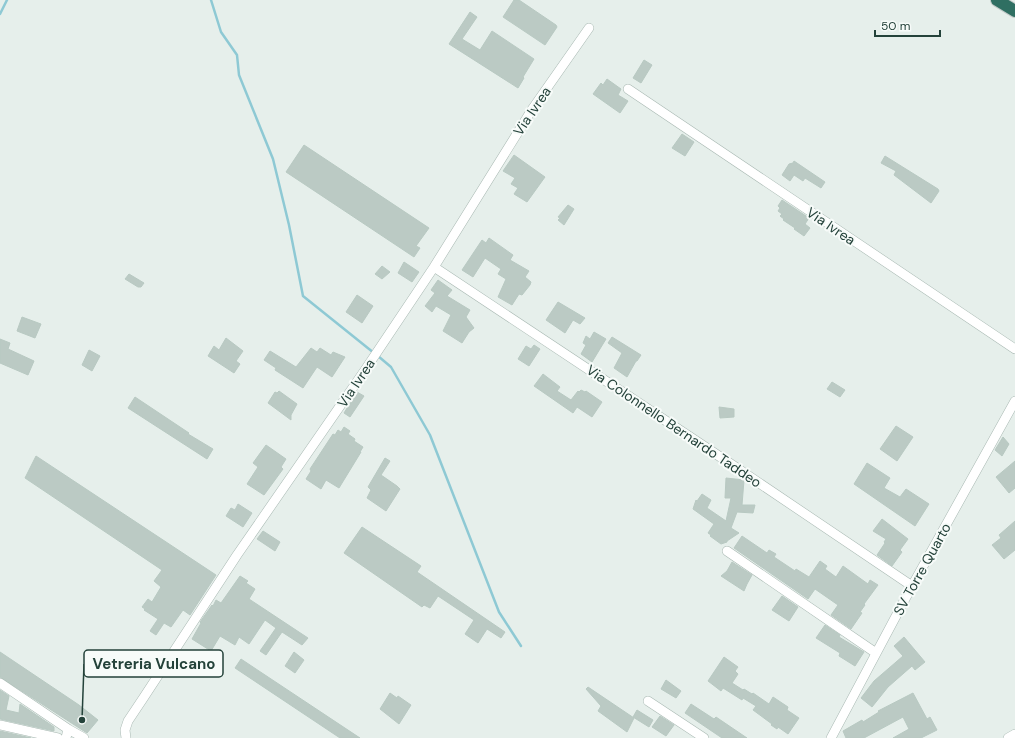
<svg xmlns="http://www.w3.org/2000/svg" width="1015" height="738" font-family="'DM Sans',sans-serif">
	<rect width="100%" height="100%" fill="#e6efeb"/>
	<g fill="none" stroke-linecap="round" stroke-linejoin="round">
		<path stroke="#8ec9d4" stroke-width="2.5" d="M211,0L221,32L237,55L239,75L273,159L289,225L303,296L374,353
			M0,14L7,0
			M378,356L391,367L430,435L499,612L521,646"/>
	</g>
	<path fill="#bbcac4" stroke="#b8c9c2" d="M514,0H519L556,25L557,27L545,45L503,17Z
		M470,12L477,17L462,39L480,50L492,31L534,59L523,77L524,78L518,88L449,44Z
		M644,60L652,65L641,83L633,78Z
		M607,79L621,89L618,95L628,101L620,113L593,94L601,83L603,85Z
		M682,134L694,142L685,156L672,148Z
		M304,145L429,228L416,246L420,248L414,257L286,172Z
		M514,155L545,177L527,202L514,194L518,188L511,184L515,178L503,171Z
		M885,156L938,189L939,191L931,203L894,175L896,171L881,163Z
		M794,161L825,182L821,188L805,178L803,181L794,175L790,181L782,175L789,164L793,163Z
		M782,200L809,218L805,224L810,228L804,236L794,229L795,228L783,220L784,219L780,216L782,214L778,211L780,208L778,206Z
		M568,205L574,209L564,225L558,220L560,218L558,217Z
		M489,238L513,255L510,260L529,271L525,277L531,282L530,285L522,295L519,294L512,305L498,297L506,279L498,274L501,269L485,258L473,277L462,270L482,240L486,243Z
		M404,262L419,272L412,282L398,273Z
		M382,266L390,272L382,279L375,274Z
		M129,274L144,283L141,287H138L125,279Z
		M438,280L452,290L447,296L470,310L466,317L474,328L469,332L462,343L443,331L451,315L436,306L432,312L425,306L435,293L431,290Z
		M357,295L373,306L362,323L346,312Z
		M558,302L585,318L580,324L573,320L565,333L546,320Z
		M22,317L41,324L35,338L17,331Z
		M594,332L606,339L592,362L581,354L586,345L583,343L586,336L590,339Z
		M612,337L641,355L637,361H636L627,377L614,368L622,353L608,343Z
		M226,338L243,351L236,361L240,364L234,373L208,356L214,346L219,350Z
		M0,339L10,343L8,349L34,361L28,375L0,363Z
		M534,345L540,349L529,366L518,359L526,346L531,349Z
		M311,348L317,352L320,348L331,355L333,352L345,357L332,377L317,367L303,388L275,370L276,368L264,360L270,351L296,367Z
		M89,350L100,356L92,371L82,365Z
		M543,374L560,387L557,391L571,400L578,391L579,392L581,390L585,392L586,391L602,402L592,417L577,407L573,413L534,386Z
		M832,382L845,390L840,397L827,389Z
		M279,391L297,404L291,415V420L268,403L275,392L277,393Z
		M357,392L364,396L350,417L344,413Z
		M135,397L189,433L188,434L213,449L207,459L128,408Z
		M719,407L734,409V417L720,418Z
		M896,426L913,437L897,461L880,449Z
		M344,427L350,431L348,434L355,439L354,441L363,447L360,452H361L339,488L326,480L321,489L306,479L311,471L310,469L333,434L335,435L338,430L341,432Z
		M1003,437L1009,444L1002,456L995,450Z
		M266,445L286,459L281,467L283,469L264,495L247,484L258,467L253,463Z
		M36,456L216,575L190,615L183,610L171,627L164,623L156,635L150,631L158,619L144,610L145,609L142,607L148,599L152,602L161,587L154,581L162,570L25,478Z
		M385,458L390,461L381,475L397,486L400,489L386,511L367,498L371,490L368,487Z
		M1015,461V488L1009,493L996,477Z
		M867,463L890,478L884,488L900,497L906,489L929,504L915,526L854,484Z
		M726,478L744,480L742,505H755L753,513L737,512L731,528L739,533L727,541V542L721,544L710,536L711,535L708,533L714,524L693,509L696,500L697,501L702,494L711,500L707,508L726,521L731,498H725Z
		M238,504L252,513L243,527L226,516L231,508L235,510Z
		M882,519L908,539L900,550L902,552L892,566L877,555L885,543L884,542L886,539L873,531Z
		M1015,521V550L1004,559L992,545L1001,538L999,535Z
		M362,527L421,566L417,572L505,632L501,638L487,629L478,643L465,634L474,620L438,596L430,608L424,605L422,607L344,553Z
		M263,531L280,542L275,551L257,539Z
		M742,536L767,553L769,550L776,554L774,557L795,571L796,569L809,577L820,561L827,566L825,569L836,577L843,566L868,584L870,580L878,585L864,604L865,605L860,612L862,613L851,629L831,615L838,605L815,589L808,599L734,548Z
		M732,562L752,575L747,584L744,591L721,576L727,571Z
		M240,576L248,581L246,583L255,589L249,599L308,638L302,645L282,632L266,655L260,651L276,628L265,620L249,644L239,637L235,645L220,636L211,651L192,639L201,623L200,622L212,605L213,606L216,600L221,603Z
		M782,596L798,607L789,621L772,610Z
		M825,625L840,635L839,637L864,652L855,666L839,656L840,653L816,638Z
		M904,637L925,662L915,670L912,666L888,687L872,707L861,698L874,681L903,656L894,646Z
		M0,652L79,705L98,720L87,733L0,677Z
		M294,652L304,660L295,673L285,666Z
		M724,657L738,667L735,671L738,674L732,683L743,690L744,689L752,694L753,693L769,704L773,697L788,707L787,710L799,718L788,734L778,727L777,729L771,725L772,724L753,710L756,706L743,698L742,700L723,688L721,691L708,681Z
		M241,659L259,671L360,738H340L235,668Z
		M666,680L681,691L676,698L661,689Z
		M588,687L634,718L627,732L598,711L601,706L586,689Z
		M0,690L9,696L6,710L19,713L20,704L54,727V731L0,719Z
		M390,693L397,698L398,696L411,705L399,724L380,709Z
		M913,693L927,719L930,717L937,730L921,738H893L909,729L903,717L864,738H846L843,731L862,720L863,722L879,712L878,711Z
		M691,704L714,719L716,717L747,738H722L685,713Z
		M637,710L653,720L649,727L633,717Z
		M660,716L674,725L666,736L652,727Z
		M0,731L31,738H0Z"/>
	<g fill="none" stroke-linecap="round" stroke-linejoin="round">
		<g stroke="#a8b8b2" stroke-width="10">
			<path id="street" d="M628,89L1015,349
				M434,267L734,466L912,586
				M727,551L876,653
				M0,683L68,729
				M648,701L704,738
				M0,725L58,738
				M66,738L68,729L84,738
				M126,738L125,730L128,721L144,697L237,555L365,370L434,267L533,108L589,28
				M831,738L912,586L1015,401
				M1008,738L1015,734"/>
		</g>
		<g stroke="#c2cac8" stroke-width="14">
			<path id="highway" d="M997,0L1015,11"/>
		</g>
		<use href="#street" stroke="#fff" stroke-width="9"/>
		<use href="#highway" stroke="#2f6f62" stroke-width="12"/>
	</g>
	<g text-anchor="middle" dominant-baseline="central" stroke-width="4" stroke-linejoin="round" paint-order="stroke">
		<g font-size="14" fill="#24423a" stroke="#f7fbf9">
			<text transform="translate(532 111) rotate(-56)">Via Ivrea</text>
			<text transform="translate(831 226) rotate(34)">Via Ivrea</text>
			<text transform="translate(356 383) rotate(-56)">Via Ivrea</text>
			<text transform="translate(674 426) rotate(34)">Via Colonnello Bernardo Taddeo</text>
			<text transform="translate(922 569) rotate(-61)">SV Torre Quarto</text>
		</g>
	</g>
	<path fill="none" stroke="#24423a" stroke-width="1.5" d="M82 720L84 664"/>
	<circle fill="#24423a" stroke="#f7fbf9" stroke-width="1.5" cx="82" cy="720" r="4"/>
	<rect fill="#f7fbf9" stroke="#24423a" stroke-width="1.5" x="84" y="650" width="139" height="27" rx="4"/>
	<g font-size="15" text-anchor="middle" font-weight="bold" fill="#24423a">
		<text x="154" y="669">Vetreria Vulcano</text>
	</g>
	<path d="M875 30v6h65v-6" fill="none" stroke="#24423a" stroke-width="2"/>
	<text x="881" y="30" font-size="12" fill="#24423a" stroke="#f7fbf9" stroke-width="3" paint-order="stroke">50 m</text>
</svg>
